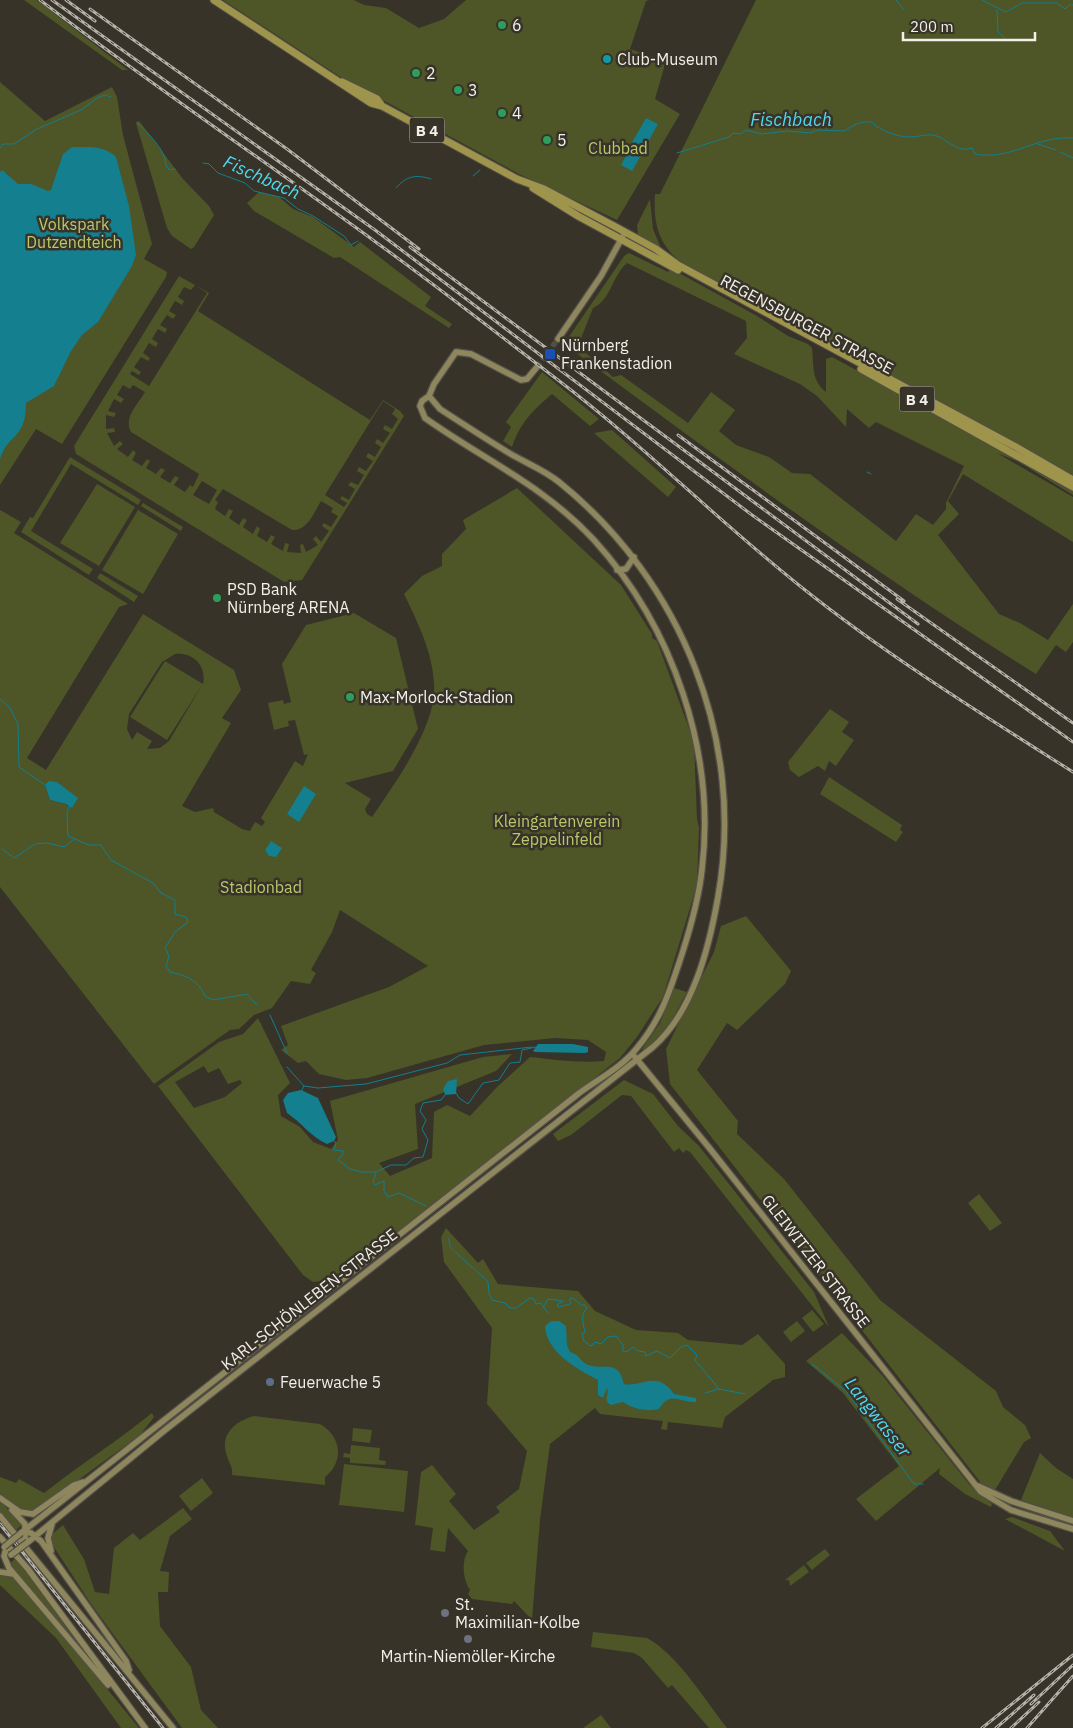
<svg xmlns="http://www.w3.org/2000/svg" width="1073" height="1728" font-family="'IBM Plex Sans',sans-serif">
	<rect width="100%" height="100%" fill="#373329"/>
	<path fill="#4e5527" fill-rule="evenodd" d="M24,0H37L128,70H122Z
		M223,0H354L364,5L386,8L419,28L444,19L466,0H650L646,1L630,49L666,61L655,99L680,114L617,220L519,174L342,78Z
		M756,0H1073V478L682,263C658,245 653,223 655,194H660Z
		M0,82L45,121L112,87L117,97L123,135L152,244L144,259L167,272L166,277L62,444L36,429L0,485Z
		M139,121L183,179L209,206L214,215L194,247L191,249L172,236L167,228L136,123Z
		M259,192L279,197L293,209L313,217L354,247L360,242L431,297L425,306L452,324L449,328L340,257L334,258L254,211L247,203Z
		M650,199L653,229L661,248L638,235L637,225Z
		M629,253L668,272L670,268L757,316L788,336L808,344L812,348C814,366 811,380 826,392V359L832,357L974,433L1073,491V495L1019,462L997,453L1073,497V542L963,474L948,501L959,514L938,535L999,614L1020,623L1048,640L1073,604V642L1066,652L1056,645L1036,674C873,573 718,458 564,344L624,256ZM627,263L746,321L747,338L734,354L800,384L817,396L846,427L847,409L869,428L876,422L964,466L946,503V509L933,525L916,514L896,541L810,474L792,473L769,457L736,445L719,431L735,410L711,392L688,423L621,375L613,377L578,346L593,308C611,300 612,276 627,263Z
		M179,276L209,293L198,311L370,420L383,400L400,411L404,416L302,580L284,582L76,454L74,446ZM195,285L207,293L149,386L130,374L132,371L139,375L141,372L134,367L141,357L148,361L150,358L143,353L149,343L156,347L158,343L152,339L158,329L165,333L167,329L160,325L167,315L173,319L176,315L169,311L175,301L182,305L184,301L178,297L184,287L191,290ZM123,385L130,389L133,385L145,392C138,404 123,418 131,432L199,474L193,487L190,485L185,492L174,485L179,478L175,476L170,483L160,477L165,470L161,468L156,474L146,468L150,461L147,459L142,466L132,460L136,453L133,450L128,457L117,449L123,444L120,441L114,446L107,433L115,432L114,428L106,429V415L114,417L116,413L108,411L114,399L121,403L124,399L117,395ZM383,401L395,409L392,414L398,419L392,429L385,425L383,429L390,433L383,443L377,439L375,443L381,447L375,457L368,453L366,457L373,461L366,471L359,467L357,471L364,475L358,485L351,482L348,485L355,489L349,500L342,496L340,499L347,503L344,507L325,495ZM202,481L217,490L209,504L193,495ZM223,489L292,530C308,531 314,512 321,501L333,508L331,512L338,516L331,527L324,523L322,526L329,531L321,542L316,536L313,539L318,545L306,552L303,544L300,545L301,553L287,552L289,544L285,543L283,551L271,544L275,537L271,535L267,542L257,536L260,529L257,526L253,534L243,527L247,520L243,518L239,525L229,518L233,511L229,509L225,516L215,509L218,502L215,500Z
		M542,372L599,419L590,426L552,394C533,410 520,423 512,447L503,441L511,427L506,422Z
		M612,430L676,487L668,497L594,433Z
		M70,457L141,500L138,505L71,464L31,531L93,569L89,575L21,532L30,517L33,518Z
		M97,484L135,507L99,566L60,543Z
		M517,488L621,585L652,634V638L657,641L694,742L697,819L699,828L697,885L663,997L637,1037L620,1058L378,1247L329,1280L313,1282L303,1275L158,1086L219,1042L243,1034L258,1018L290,1083L278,1095L281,1116L300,1127L313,1142L331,1149L338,1140L330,1101L483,1057L512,1054L496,1071L415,1104L418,1149L379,1163L390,1176L432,1158L434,1112L447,1105L470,1116L498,1086L530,1057C556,1060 579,1063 604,1061L606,1052L588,1040L555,1038L484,1045L367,1078L346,1080L319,1074L306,1061L298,1063L281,1050L288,1045L281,1026L389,987L428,966L340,910L332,932L311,970L316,973L310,984L291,981L272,1008L254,1015L239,1029L230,1030L154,1084L0,887V510L21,522L14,533L128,604L119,607L27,758L46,770L143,614L234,670L241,690L222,718L231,723L182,806L195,812L213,808L214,812L242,829L250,831L255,822L262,826L265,822L261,818L295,761L303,766L308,754L304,755L295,720L288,721L289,726L274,730L268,703L283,700L284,704L291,702L282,664L306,625L354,613L396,638L418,729L393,771L345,783L371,799L365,809L367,814L372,817C395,783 437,726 434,684C433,653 417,621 404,594L422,576L442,566V554L466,529L463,520ZM175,654C193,652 207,666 203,684L165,661L130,717L167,740L202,685L169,741L160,748L147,749L152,741L137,732L132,740L127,729L129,714L162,662ZM57,782L69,793V807L66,804L50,800L45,785ZM204,1066L208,1073L219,1068L228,1084L240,1080L242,1083L225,1097L194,1108L175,1082Z
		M143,503L183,527L181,531L141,506Z
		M138,510L178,534L143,594L102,570Z
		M100,573L138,596L134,602L97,578Z
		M830,709L849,722L842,732L854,740L836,766L829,761L825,771L818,766L799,777L790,770L788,762Z
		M829,777L902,825L900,830L903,832L896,842L820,794Z
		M746,916L791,971L785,984L737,1030L727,1023L697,1070L738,1121L737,1134L784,1179L880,1300L996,1391L1003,1407L1025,1425L1031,1438L1024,1442L995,1490L981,1483L670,1084L666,1049L714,952L721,926Z
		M674,988L687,992L667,1029L644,1051L642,1049L660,1023Z
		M624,1080L653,1094L678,1126L699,1146L814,1292L829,1327L690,1152L686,1150L683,1153L679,1148L674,1152L631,1096L622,1095L571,1135L558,1141L553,1134Z
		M979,1194L1002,1223L990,1231L968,1203Z
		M446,1228L478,1263L483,1259L498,1284L578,1291L595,1311L636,1330L678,1333L688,1340L742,1345L758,1334L785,1364V1377L773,1380L725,1417L722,1428L668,1422L667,1430L661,1429L663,1421L600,1414L595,1408L550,1444L540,1520L532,1620L514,1601L512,1604L472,1599L468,1594L470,1590C463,1580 461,1561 468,1551L448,1528L445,1552L430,1550L433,1528L415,1525L421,1472L432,1465L456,1494L449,1501L474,1530L500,1512L496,1507L519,1489L527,1451L487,1404L492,1328L444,1262L441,1237Z
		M812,1310L824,1324L813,1332L802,1318Z
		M797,1321L805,1331L791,1342L783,1332Z
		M842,1333L882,1375L969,1484L992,1504L991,1507L965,1494L939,1474L940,1468L876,1521L856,1499L899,1466L843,1393L806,1361Z
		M152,1413L154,1417L140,1435L37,1510C22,1515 11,1503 0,1494V1477L16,1483L19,1479L44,1493C81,1464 116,1442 152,1413Z
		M254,1416L320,1424C341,1436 345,1461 325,1477V1485L232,1475C233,1466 229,1464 227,1456C219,1435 235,1421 254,1416Z
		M353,1428L372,1430L370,1443L352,1441Z
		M351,1445L380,1448L379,1460L386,1461L385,1465L350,1463V1458L343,1457L344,1453L350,1454Z
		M1040,1453L1056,1468L1073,1479V1518L1021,1500Z
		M344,1464L408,1471L404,1512L339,1505Z
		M202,1478L213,1493L191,1511L179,1496Z
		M0,1501L22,1525L16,1530L0,1512Z
		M183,1508L192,1519L170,1536L160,1571L169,1572L168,1592H158L160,1626L191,1667L201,1710L218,1728H182L91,1604L52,1544L51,1535L63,1525L84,1559L95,1592L109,1594L114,1548L133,1533L140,1540Z
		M1012,1517L1050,1531L1065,1551L1005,1519Z
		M825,1549L830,1555L812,1570L806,1563Z
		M16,1558L94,1666L91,1669L139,1728H121L56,1638L0,1585V1575L12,1578L16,1575L8,1565Z
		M804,1565L809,1572L790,1586L789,1580H785Z
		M593,1632L647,1638C678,1655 705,1700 727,1728H709L672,1685L668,1688L642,1658L634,1653L591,1647Z
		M601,1715L611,1728H583Z"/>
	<path fill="#137f8f" d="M646,118L658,124L642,153L630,146Z
		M72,147C88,147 104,145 116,157L129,206L136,255L132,266L98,322L82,335L71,351L54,386L26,403C26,440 8,433 0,459V172L2,170L18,184H31L48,191L51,190L63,154Z
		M629,150L640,157L632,171L621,165Z
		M49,781L57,782L78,798L72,808L66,804L50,800L45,785Z
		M304,786L316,794L299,822L287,814Z
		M271,841L282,848L276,857L269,856L265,850Z
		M538,1044H573L588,1047V1052L585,1053L535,1052L533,1051Z
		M457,1079L456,1094L445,1095L443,1089L448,1081Z
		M301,1090L318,1098L336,1137L334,1141L327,1144C311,1137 302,1123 287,1113L283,1100L288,1093Z
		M551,1321H559L566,1326L567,1345L570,1352C578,1354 580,1360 586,1364C603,1372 618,1357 624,1384C641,1388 657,1369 674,1394L696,1398V1402C678,1403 671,1390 659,1409C647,1412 633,1409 623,1402L611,1405C602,1400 610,1395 607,1388L603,1398L598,1395V1380C577,1369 546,1352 545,1326Z"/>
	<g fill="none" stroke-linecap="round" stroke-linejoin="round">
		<path stroke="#137f8f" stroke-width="1" d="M896,0L904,10
			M982,0L1006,12L1022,3H1057L1065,9L1069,5H1073
			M997,10L998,32L1006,39
			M137,122C147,133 166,149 166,166L170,170L175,169
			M1038,144L1056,150
			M0,148L3,144H14L37,129L81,110L97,98L105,95L111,97
			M1060,152L1073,158
			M677,153L729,137L733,133L741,134L746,130L762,134L787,131L811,133L817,130L845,131C852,125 861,121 872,122C879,131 899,137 910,137C918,137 930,133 937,136C949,141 958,153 972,148L975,154C1011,161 1037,135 1073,138
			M203,163L209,164L218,173L245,183L254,191L284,198L298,209L313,216L344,236L351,245L358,241
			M473,176L480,170
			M396,188C406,176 416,174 431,179
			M867,472L871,474
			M0,699L10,708L18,724L19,767L45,785
			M69,805L67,815L68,836L89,845H101L111,860L153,883L161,893L175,900V914L186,917L188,922L175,932L165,948L169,956L166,966L170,972C187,976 197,979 205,996L213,1000L247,994L257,1005
			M2,849L14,858L35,844L47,843L64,847L73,840
			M270,1015L287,1053
			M287,1067L304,1086L301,1092
			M304,1086L318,1088L366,1084L447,1063L460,1055L532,1047
			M456,1093L459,1098L468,1104L483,1083L499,1080L510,1063L520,1062L522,1050L536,1047
			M334,1141L336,1143L334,1150L343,1151V1154L338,1160L350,1169L362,1172H376L391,1165H406L414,1158L423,1157L428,1140L422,1129L426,1120L420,1111L423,1103L441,1100L445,1095
			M376,1173L373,1182L375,1185L384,1181V1191L388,1197L399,1193L426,1206
			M449,1238C449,1241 449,1244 450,1246C451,1250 481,1274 488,1282L489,1293L492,1300L505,1303L510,1308H516L530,1298L534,1299L536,1304L541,1303L548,1313
			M543,1308L548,1299L563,1301L557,1305L558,1307L570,1304V1298H573L581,1305H585L587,1308C580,1316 583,1322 585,1332L582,1334L584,1341L591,1346L595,1342L601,1344L608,1337L616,1336L623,1345V1351L626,1352L633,1347L638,1351L645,1352L646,1356L657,1351L670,1358L681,1347L687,1345L697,1355L695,1360L719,1389
			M812,1364L846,1391L914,1484H923
			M705,1393L719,1389L745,1394"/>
		<path stroke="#534f46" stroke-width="5.5" stroke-dasharray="5.5 3" stroke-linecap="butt" d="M537,367L558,339"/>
		<g stroke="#555149" stroke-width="8">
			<path id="secondary" d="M558,339L601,276L623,236
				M429,396L434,384L456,352L471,354L521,380L527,379L537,367
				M617,570L626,569L634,557
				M635,1057L711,1150L981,1492L1011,1510L1073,1529
				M978,1486L1011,1501L1073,1521
				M0,1498L20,1512L33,1514L74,1485L83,1482
				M12,1510L25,1524V1539
				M0,1516L173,1728
				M23,1532L31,1533L41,1541L126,1661L129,1670
				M21,1533L578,1094C598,1079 621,1068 637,1048C662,1018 670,990 682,954C691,926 699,898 702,869C716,752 673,627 594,540C543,485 484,460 425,418L420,406L422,401L429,396
				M0,1537L28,1569L145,1728
				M28,1542L165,1430L653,1047C693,1012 709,948 718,897C746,741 682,581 559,482C544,470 526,463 509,453C486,439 463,424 440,409L429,396
				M6,1549L4,1556L9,1568L108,1685
				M51,1551L48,1538L52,1524
				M0,1572L13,1574"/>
		</g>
		<g stroke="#555149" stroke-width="9">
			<path id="primary" d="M214,0L371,103L382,106L517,179L544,189L614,226L656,249L678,265L1016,447L1073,480
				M342,82L377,99L382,106
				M533,188L578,216L678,270
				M861,369L1073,487"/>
		</g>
		<use href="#secondary" stroke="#8e865d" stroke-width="5.5"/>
		<use href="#primary" stroke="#9e944c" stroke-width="7"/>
		<g stroke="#b6b3ac" stroke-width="3">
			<path id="rail" d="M40,0C150,84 265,161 377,243C438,287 498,334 558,380C642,444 717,520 800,586C886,655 980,713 1073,772
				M52,0L375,230L752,515L1073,742
				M66,0L95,21
				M90,9L287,149L419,249
				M410,247L918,624
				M678,435L904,601
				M897,599L1073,723
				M0,1524L163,1728
				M1031,1704L1073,1665
				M982,1728L1073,1655
				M996,1728L1034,1695
				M1011,1728L1039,1702
				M1027,1728L1073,1676"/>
		</g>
		<use href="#rail" stroke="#373329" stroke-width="1" stroke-dasharray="4" stroke-linecap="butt"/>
		<g stroke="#555149" stroke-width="8" stroke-linecap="butt">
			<path id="secondary-bridge" d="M4,1547L21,1533
				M11,1555L28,1542"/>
		</g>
		<use href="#secondary-bridge" stroke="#8e865d" stroke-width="5.5"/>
	</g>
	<g fill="#2e9e5b" stroke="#373329" stroke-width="2">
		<circle cx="502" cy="25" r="5"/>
		<circle cx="416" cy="73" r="5"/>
		<circle cx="458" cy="90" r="5"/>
		<circle cx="502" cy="113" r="5"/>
		<circle cx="547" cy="140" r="5"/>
		<circle cx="217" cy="598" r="5"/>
		<circle cx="350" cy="697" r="5"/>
	</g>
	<circle fill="#0f9aa8" stroke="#373329" stroke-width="2" cx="607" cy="59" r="5"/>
	<rect fill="#1a4fb4" stroke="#373329" stroke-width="2" x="544" y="348" width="12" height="12" rx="2.5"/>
	<circle fill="#5c6f8a" stroke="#373329" stroke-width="2" cx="270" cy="1382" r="5"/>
	<g fill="#6b7280" stroke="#373329" stroke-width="2">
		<circle cx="445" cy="1613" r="5"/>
		<circle cx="468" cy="1639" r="5"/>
	</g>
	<g text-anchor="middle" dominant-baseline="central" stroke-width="5" stroke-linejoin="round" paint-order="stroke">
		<g fill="#373329" stroke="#bab7af" stroke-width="1">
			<rect x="409.5" y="117.5" width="35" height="25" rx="4"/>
			<rect x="899.5" y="386.5" width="35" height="25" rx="4"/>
		</g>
		<g font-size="15" font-weight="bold" fill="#f2efe9">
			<text x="427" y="130">B 4</text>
			<text x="917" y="399">B 4</text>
		</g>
		<g font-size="16" fill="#f2efe9" stroke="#373329" text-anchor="start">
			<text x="512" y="25">6</text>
			<text x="617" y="59">Club-Museum</text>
			<text x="426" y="73">2</text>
			<text x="468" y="90">3</text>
			<text x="512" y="113">4</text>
			<text x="557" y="140">5</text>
			<text x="561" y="345">Nürnberg<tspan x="561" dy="18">Frankenstadion</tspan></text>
			<text x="227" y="589">PSD Bank<tspan x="227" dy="18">Nürnberg ARENA</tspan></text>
			<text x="360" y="697">Max-Morlock-Stadion</text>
			<text x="280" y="1382">Feuerwache 5</text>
			<text x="455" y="1604">St.<tspan x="455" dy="18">Maximilian-Kolbe</tspan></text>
			<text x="468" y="1656" text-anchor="middle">Martin-Niemöller-Kirche</text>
		</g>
		<g font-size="16" fill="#b9c869" stroke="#373329">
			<text x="618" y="148">Clubbad</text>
			<text x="74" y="224">Volkspark<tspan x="74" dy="18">Dutzendteich</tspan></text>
			<text x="557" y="821">Kleingartenverein<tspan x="557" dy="18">Zeppelinfeld</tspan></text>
			<text x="261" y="887">Stadionbad</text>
		</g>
		<g font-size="16" fill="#f2efe9" stroke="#373329">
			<text transform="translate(807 324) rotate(28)">REGENSBURGER STRASSE</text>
			<text transform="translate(816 1261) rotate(52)">GLEIWITZER STRASSE</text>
			<text transform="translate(309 1299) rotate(-38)">KARL-SCHÖNLEBEN-STRASSE</text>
		</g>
		<g font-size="18" font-style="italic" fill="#4ed9f0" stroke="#373329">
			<text x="791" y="119">Fischbach</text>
			<text transform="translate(262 177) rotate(24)">Fischbach</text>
			<text transform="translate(878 1417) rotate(52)">Langwasser</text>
		</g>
	</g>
	<path d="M903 32v8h132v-8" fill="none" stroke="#f2efe9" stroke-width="2.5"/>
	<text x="910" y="32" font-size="15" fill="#f2efe9" stroke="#373329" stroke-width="4" paint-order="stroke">200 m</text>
</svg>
